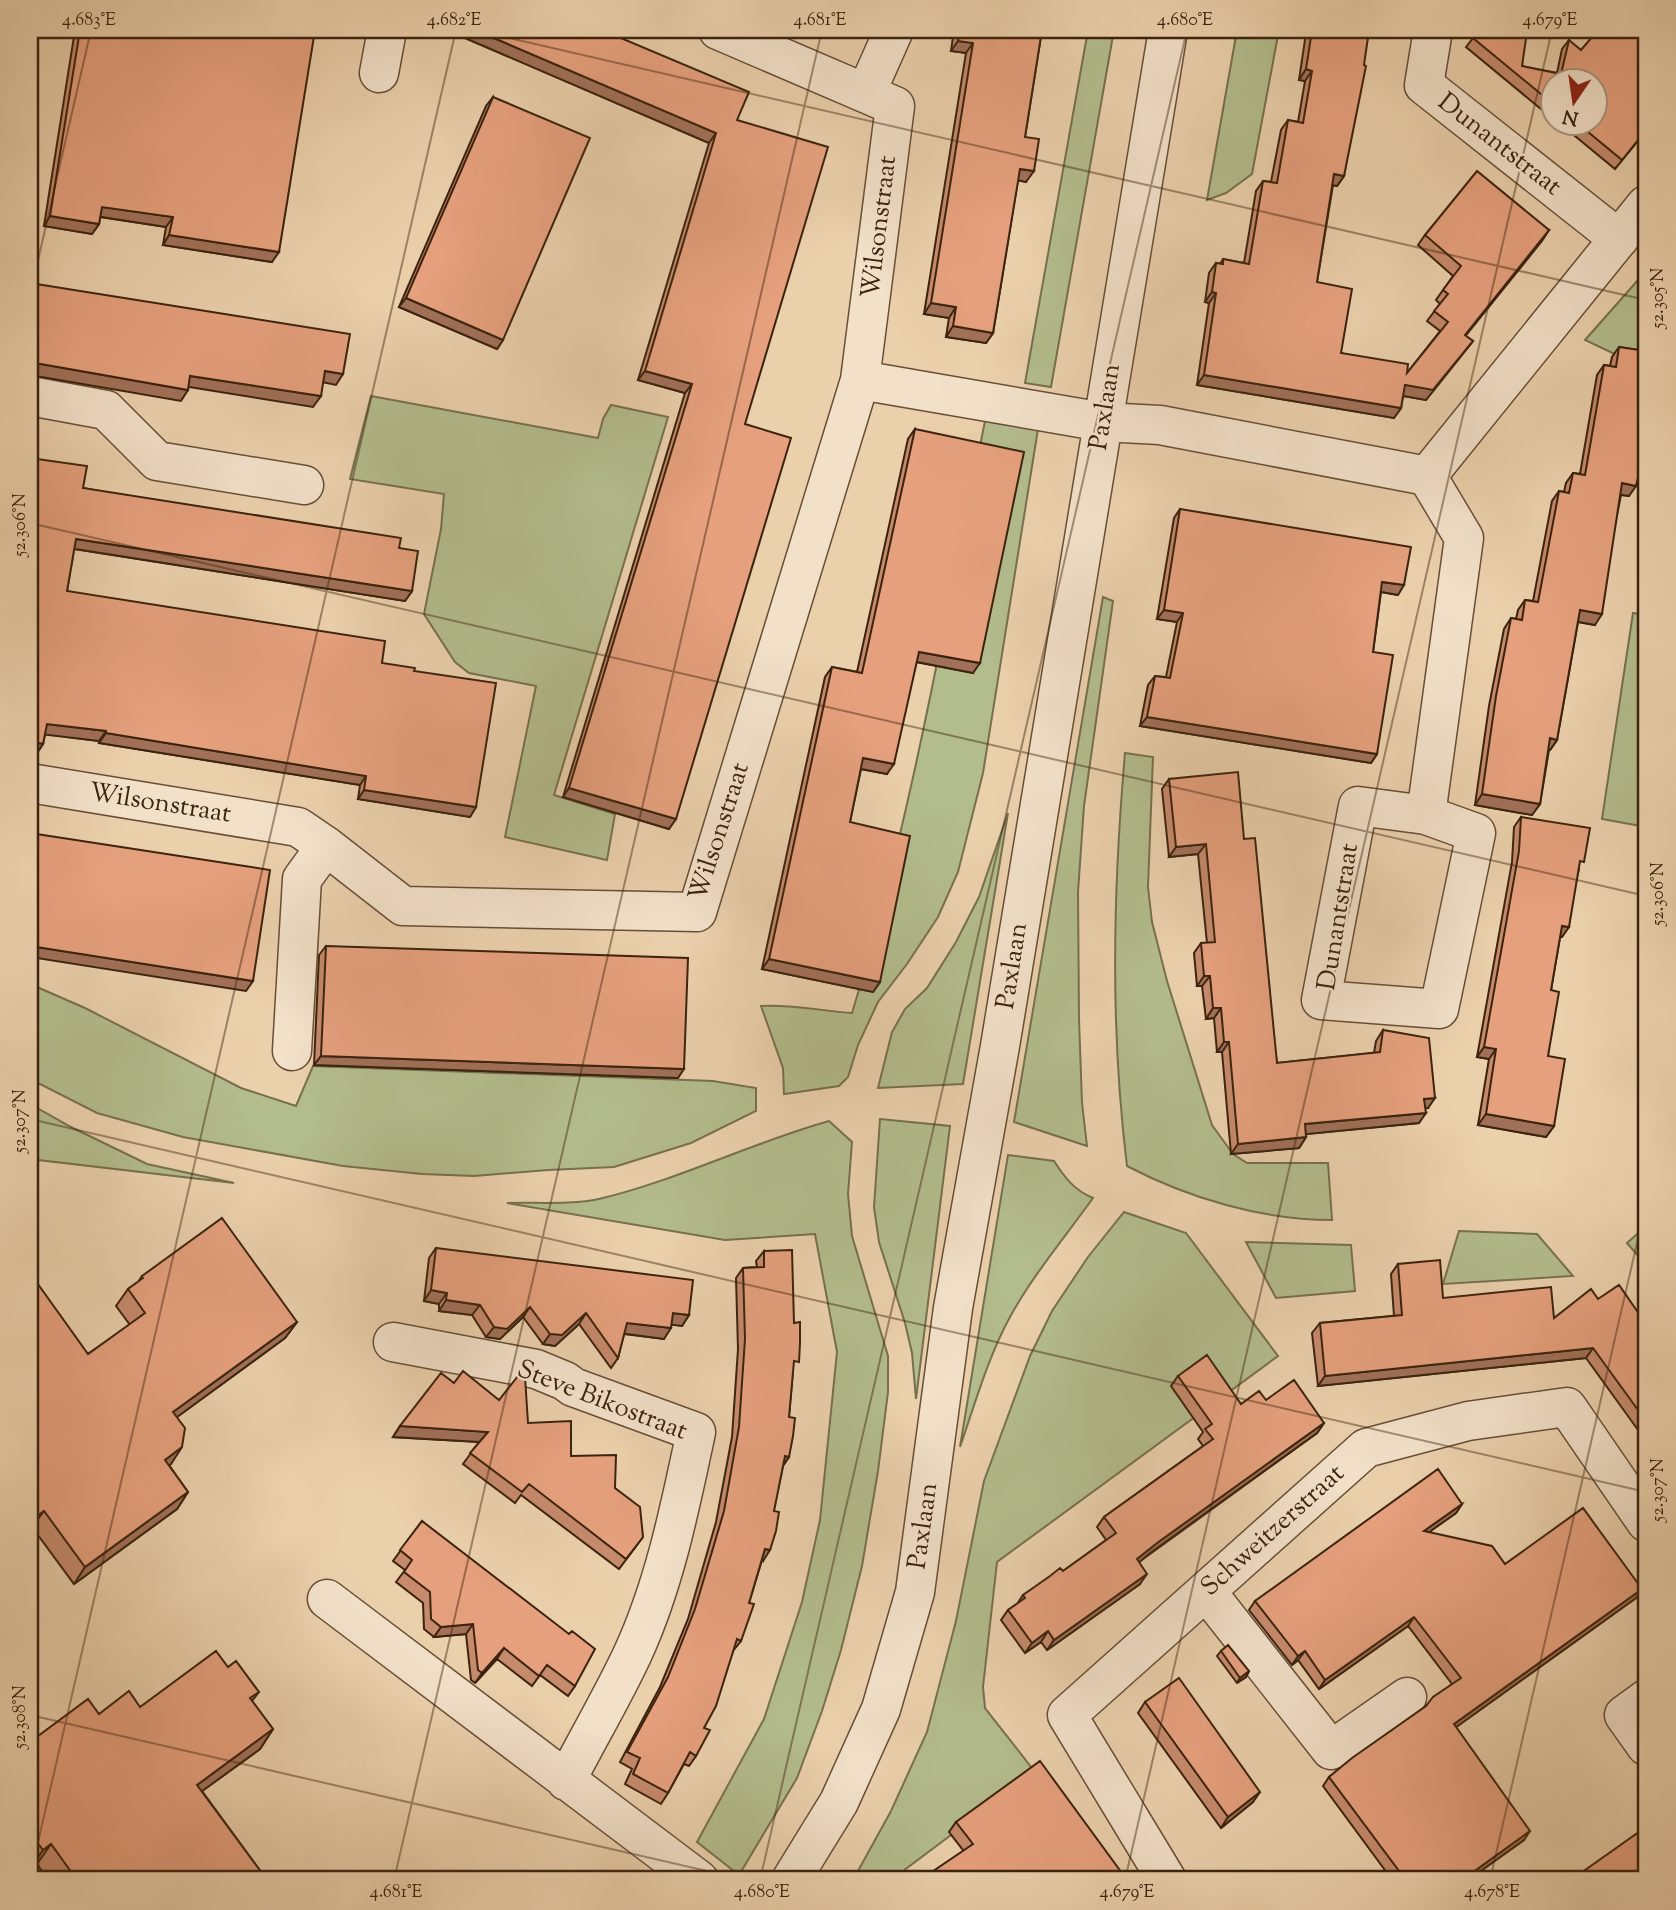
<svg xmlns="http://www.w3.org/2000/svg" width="1676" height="1910" font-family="'Sorts Mill Goudy',serif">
	<rect width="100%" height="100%" fill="#ebd0ac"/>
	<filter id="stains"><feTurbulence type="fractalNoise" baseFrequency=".00286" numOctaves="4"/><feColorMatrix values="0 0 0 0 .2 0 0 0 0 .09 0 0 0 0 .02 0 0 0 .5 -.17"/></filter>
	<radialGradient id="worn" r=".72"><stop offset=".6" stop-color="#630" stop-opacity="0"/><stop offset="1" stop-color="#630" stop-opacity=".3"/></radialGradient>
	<path fill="#b3bc8d" stroke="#77704e" stroke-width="2" d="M1088,30H1114L1051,387L1025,383Z
		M1237,30H1279L1252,174L1226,193L1207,200Z
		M1646,271V369L1585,340Z
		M371,396L598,438L603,419L611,405L668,417L554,795L615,814L607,860L505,837L536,686L469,673L455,662L424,614L441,529L444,494L350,479Z
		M985,421L1038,429L983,773L958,872L938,917L907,964L878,1002L858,1045L848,1077L839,1086L784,1094L783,1068L761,1006C792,1004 822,1011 852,1013C911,820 945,619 985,421Z
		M1103,597L1113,601L1084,806L1078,892L1079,1019L1082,1103L1087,1146L1014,1122Z
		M1633,613L1646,615V827L1602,819Z
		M1125,753L1153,757L1148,887L1152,922L1167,981L1212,1125L1233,1154L1247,1163H1328L1332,1220C1262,1220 1188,1198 1127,1166C1110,1028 1113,891 1125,753Z
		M1008,813L963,1084L878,1088L892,1032L905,1009L927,988L956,942L979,897Z
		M30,984L85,1008L241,1088L296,1106L313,1066L713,1081L756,1088V1111L691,1143L614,1167L548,1170L474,1176L422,1174L343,1166L183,1137L97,1113L30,1079Z
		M30,1104L71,1127L147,1164L234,1183L30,1159Z
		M880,1119L950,1126L916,1399L912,1353L905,1323L879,1242L874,1207Z
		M829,1121L852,1142L848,1194L852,1236L888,1356V1392L878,1471L862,1566L841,1650L822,1711L797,1778L739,1875L697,1842L764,1719L802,1602L820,1520L837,1352L815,1234L725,1240L507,1203C534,1202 573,1205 599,1199C678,1180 751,1143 829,1121Z
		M1008,1155L1054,1161C1065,1178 1074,1190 1093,1198C1065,1237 1033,1275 1010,1317C988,1357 975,1404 960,1447Z
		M1124,1212L1186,1233L1278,1356L997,1562L983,1687L985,1708L1035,1772L891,1880H853L891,1811L927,1732L956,1621L984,1481L1030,1356L1052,1311L1088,1257Z
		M1646,1226V1265L1627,1243Z
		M1459,1231L1537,1234L1573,1276L1443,1284Z
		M1246,1242L1351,1245L1355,1291L1276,1298Z"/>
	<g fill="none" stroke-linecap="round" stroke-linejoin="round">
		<g stroke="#674e36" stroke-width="41">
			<path id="minor" d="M1433,30L1424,85L1619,239
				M379,73L387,30
				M866,93L894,30
				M860,380L1103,422L1160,425L1427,476
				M30,396L106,410L157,461L304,485
				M30,783L298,827L326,846L403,906L697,912L860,380L895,106L718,30
				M1358,806L1426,815L1476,833L1439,1009L1321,1000Z
				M1426,815L1464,538L1427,476L1646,205
				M292,1051L302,879L326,846
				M393,1342L536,1369L565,1381L573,1387L696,1432C680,1507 665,1583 633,1653C613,1696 588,1738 566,1781
				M1206,1591L1331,1750L1407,1697
				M327,1599L699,1880
				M1646,1699L1624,1715L1646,1746
				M791,1880L839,1802L881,1709L915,1592L953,1308L1000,1046L1168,30
				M1167,1880L1067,1715L1366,1448L1468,1421L1567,1407L1646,1522"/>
		</g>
		<use href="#minor" stroke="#f2e0c9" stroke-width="38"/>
	</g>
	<path fill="#c68a6c" stroke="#3b230e" stroke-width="2" d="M75,30H315L272,262L163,245L166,227L100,217L99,224L92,234L44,226Z
		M452,30H602L737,120L745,424L669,829L563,797L685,393L638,380L709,143L451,32Z
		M954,30H1042L1025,137L1026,182L1018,180L993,333L986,343L946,337L949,318L924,314L966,53L951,51Z
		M1297,30H1369L1344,176L1337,186L1333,185L1317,282L1341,353L1407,373L1440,331L1427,321L1440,304L1436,300L1453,276L1418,245L1425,235L1549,230L1465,336L1473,341L1426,400L1403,396L1401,408L1394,418L1197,385L1209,303L1205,302L1209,273L1216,263L1220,264L1223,259L1244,263L1256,191L1263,181L1271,182L1281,130L1288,120L1298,122L1305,81L1299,80L1306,33L1297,32Z
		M1474,30H1524L1522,66L1557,73L1562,49L1569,40L1646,131L1615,169L1558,122H1595L1553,80V119L1466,47L1473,38Z
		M493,97L503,340L497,349L399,307L486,106Z
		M1619,347L1646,351V464L1641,463L1629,496L1621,495L1595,625L1578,622L1557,740L1550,750H1549L1540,804L1532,815L1475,805L1489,706L1504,629L1511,618L1516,619L1518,610L1525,600L1533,601L1552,501L1559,491L1564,492L1566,483L1573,473L1580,474L1597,375L1604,365L1610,366L1612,357Z
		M915,429L973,673L916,662L887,774L861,769L850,822L880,982L873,992L762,969L825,677L832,667L857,672L908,439Z
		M83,488L399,548L412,591L405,601L74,549L67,591L414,671L476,807L470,817L358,799L360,785L99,743V741L45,734L43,744L37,753Z
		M1180,509L1398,595L1381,592L1373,652L1377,754L1371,763L1140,726L1148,685L1155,676L1166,677L1177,622L1157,619L1174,518Z
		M1169,779L1244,839L1277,1063L1374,1053L1376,1041L1383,1030L1428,1108H1425L1419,1123L1305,1134L1306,1137L1299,1148L1231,1154L1222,1052H1217L1214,1018L1206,1019L1202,986H1197L1194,953L1201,943H1207L1198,854L1169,857L1162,789Z
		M1521,817L1579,869L1562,937H1560L1551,990L1548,1056L1554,1126L1546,1137L1478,1125L1489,1059L1477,1057L1512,862L1514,827Z
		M326,946L678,1078L314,1065L319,955Z
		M436,1248L689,1315L682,1326L671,1324L664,1339L624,1334L618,1358L611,1368L579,1324L555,1346L543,1344L523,1317L500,1339L486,1337L472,1315L439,1311V1304L424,1301L429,1258Z
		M764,1251L793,1370L789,1417V1457L783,1466L763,1561L762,1560L749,1603L741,1641L733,1651L704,1728L696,1756L689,1766L684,1764L668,1793L661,1804L625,1784L632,1769L620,1762L660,1687L688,1619L716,1522L732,1437L738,1349L736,1278L743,1268L757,1267L756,1261Z
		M1398,1264L1443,1298L1554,1318L1598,1299L1644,1321L1646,1320V1441L1586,1358L1318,1386L1312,1333L1320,1323L1394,1316L1391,1274Z
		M142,1276L297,1322L285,1338L177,1417L171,1464L169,1465L188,1492L177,1509L74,1584L32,1527L88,1354L130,1325L116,1306L128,1289L138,1282Z
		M1178,1376L1241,1404L1266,1400L1324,1423L1317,1433L1139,1562L1140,1584L1047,1650L1041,1642L1025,1653L1001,1620L1008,1610L1017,1604L1023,1595L1063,1571L1106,1540L1097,1527L1104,1517L1203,1446L1198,1439L1203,1432L1171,1386Z
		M454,1383L528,1423L615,1488L643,1537L619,1569L521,1495L515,1503L463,1464L479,1442L393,1437L400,1426Z
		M1462,1504L1456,1513L1429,1532L1505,1564L1636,1598L1456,1727L1524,1840L1468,1880H1386L1390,1877L1323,1786L1329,1777L1426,1706L1452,1684L1408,1626L1319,1689L1298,1660L1292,1665L1249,1610L1255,1601Z
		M422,1521L575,1686L568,1696L540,1675L532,1686L497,1659L475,1683L471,1680L466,1634L434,1637L424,1629L423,1603L396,1582L405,1570L393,1561Z
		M1221,1651L1249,1671L1246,1677L1237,1683L1217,1656Z
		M228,1667L259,1692L252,1701L273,1729L260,1749L202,1791L267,1880H48L37,1864L30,1869V1742L99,1714L140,1707Z
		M1145,1702L1253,1802L1221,1828L1138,1713Z
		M956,1822L1127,1880L963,1850L949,1832Z"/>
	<path fill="#a17058" stroke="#3b230e" stroke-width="2" d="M452,30H475L716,133L709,143L451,32Z
		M1298,30H1309L1306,33L1297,32Z
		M958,41L973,43L966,53L951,51Z
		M1306,69L1312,71L1305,81L1299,80Z
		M1020,169L1034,171L1026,182L1012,179Z
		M1334,174L1344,176L1337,186L1327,184Z
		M102,207L173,217L166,227L95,216Z
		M50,216L99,224L92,234L44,226Z
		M1549,230L1542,241L1458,345L1465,335Z
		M169,235L279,252L272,262L163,245Z
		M1212,292L1216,293L1209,303L1205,302Z
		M406,298L503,340L497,349L399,307Z
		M931,303L956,307L949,318L924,314Z
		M953,326L993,333L986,343L946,337Z
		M1473,341L1426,400L1398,395L1405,385Z
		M30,364H41L188,390L181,401L30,375Z
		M325,371L343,374L336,385L317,381Z
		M645,371L692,384L685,393L638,380Z
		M1204,375L1401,408L1394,418L1197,385Z
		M190,376L321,396L313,407L183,386Z
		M1644,452H1646V464L1636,462Z
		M1622,483L1636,486L1629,496L1615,494Z
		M76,539L412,591L405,601L69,548Z
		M1382,582L1404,585L1398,595L1376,591Z
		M1164,610L1183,613L1177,622L1157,619Z
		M1580,610L1602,614L1595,625L1573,621Z
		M919,652L980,663L973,673L912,661Z
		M1147,717L1377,754L1371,763L1140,726Z
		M47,724L106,731L99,741L40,734Z
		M106,733L366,776L360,785L99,743Z
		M1550,738L1557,740L1550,750L1543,749Z
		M30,741L43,744L37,753L30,752Z
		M863,758L894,764L887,774L856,768Z
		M569,788L676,819L669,829L563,797Z
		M364,790L476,807L470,817L358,799Z
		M1482,794L1540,804L1532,815L1475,805Z
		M1206,844L1198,854L1169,857L1176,847Z
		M1562,926L1569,927L1562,937L1555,936Z
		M30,946L253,981L246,991L30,957Z
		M769,959L880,982L873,992L762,969Z
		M1204,976H1210L1202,986H1197Z
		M1213,1008H1221L1214,1018L1206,1019Z
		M1224,1042H1229L1222,1052H1217Z
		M1484,1047L1496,1049L1489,1059L1477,1057Z
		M321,1056L684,1069L678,1078L314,1065Z
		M1435,1098L1428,1108L1417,1109L1424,1099Z
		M1426,1113L1419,1123L1297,1135L1305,1124Z
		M1486,1114L1554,1126L1546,1137L1478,1125Z
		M1306,1137L1299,1148L1231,1154L1238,1144Z
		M431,1290L447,1293L439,1304L424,1301Z
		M446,1300L480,1305L472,1315L439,1311Z
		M530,1307L523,1317L500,1339L486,1337L494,1327Z
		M586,1313L579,1324L555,1346L543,1344L550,1334Z
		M673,1313L689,1315L682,1326L666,1324Z
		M297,1322L285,1338L162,1428L173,1412Z
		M627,1323L671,1328L664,1339L619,1333Z
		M1593,1348L1586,1358L1318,1386L1325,1376Z
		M1324,1423L1317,1433L1150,1553L1130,1570L1137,1559L1157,1543Z
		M400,1426L488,1432L480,1442L393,1437Z
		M182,1447L171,1464L153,1476L165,1460Z
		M785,1456L789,1457L782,1467Z
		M188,1492L177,1509L74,1584L85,1567Z
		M1462,1504L1456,1513L1418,1540L1424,1531Z
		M44,1511L32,1527L30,1529V1521Z
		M765,1549L770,1550L763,1561L758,1559Z
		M1147,1574L1140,1584L1047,1650L1054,1640Z
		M1642,1589L1636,1598L1448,1733L1454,1724Z
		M1414,1617L1408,1626L1319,1689L1325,1680Z
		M473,1624L466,1634L434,1637L441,1627Z
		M1048,1631L1041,1642L1025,1653L1032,1643Z
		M504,1648L497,1659L475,1683L482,1673Z
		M1305,1651L1298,1660L1292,1665L1298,1656Z
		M1249,1671L1246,1677L1237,1683L1240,1678Z
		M273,1729L260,1749L183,1805L197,1785Z
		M1260,1792L1253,1802L1221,1828L1228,1817Z
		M1530,1831L1524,1840L1468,1880H1462Z
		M51,1844L37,1864L30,1869L43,1850Z"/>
	<path fill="#e6a07d" stroke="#3b230e" stroke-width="2" d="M80,30H315L279,252L169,235L173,217L102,207L99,224L50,216Z
		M475,30H602L749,92L737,120L828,147L745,424L791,438L676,819L569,788L692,384L645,371L716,133Z
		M960,30H1042L1025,137L1039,139L1034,171L1020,169L993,333L953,326L956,307L931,303L973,43L958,41Z
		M1312,30H1369L1364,65L1366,66L1344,176L1334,174L1317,282L1352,289L1341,353L1408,364L1407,373L1448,322L1434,311L1448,294L1443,290L1461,266L1425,235L1477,171L1549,230L1465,335L1473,341L1433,390L1405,385L1401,408L1204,375L1216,293L1212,292L1216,263L1223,264V259L1249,264L1263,181L1277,183L1288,120L1303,123L1312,71L1306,69Z
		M1479,30H1524L1527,32L1522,66L1561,74L1569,40L1581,50L1598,30H1646V130L1622,160L1576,122H1595V80H1553V104L1473,38Z
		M493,97L590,138L503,340L406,298Z
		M30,283L350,334L343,374L325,371L321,396L190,376L188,390L41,364H30Z
		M1619,347L1646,351V452H1644L1636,486L1622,483L1602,614L1580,610L1557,740L1550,738L1540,804L1482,794L1496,696L1511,618L1522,620L1525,600L1538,602L1559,491L1569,493L1573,473L1585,475L1604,365L1616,367Z
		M915,429L1024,452L980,663L919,652L894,764L863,758L850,822L910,836L880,982L769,959L832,667L862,673Z
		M30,458L87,466L83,488L401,538L399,548L418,551L412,591L76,539L67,591L385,641L382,663L415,668L414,671L496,683L476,807L364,790L366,776L106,733V731L47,724L43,744L30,741Z
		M1180,509L1411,547L1404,585L1382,582L1373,652L1393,655L1377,754L1147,717L1155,676L1170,678L1183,613L1164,610Z
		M1238,772L1244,839L1255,838L1277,1063L1380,1052L1383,1030L1429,1038L1435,1098L1424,1099L1426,1113L1305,1124L1306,1137L1238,1144L1229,1042H1224L1221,1008H1213L1210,976H1204L1201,943L1215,942L1206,844L1176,847L1169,779Z
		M1521,817L1590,828L1584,862L1580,861L1569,927L1562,926L1551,990L1559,992L1548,1056L1565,1059L1554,1126L1486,1114L1496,1049L1484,1047L1519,851Z
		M30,833L270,870L253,981L30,946Z
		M326,946L688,958L684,1069L321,1056Z
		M222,1218L297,1322L173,1412L185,1428L182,1447L165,1460L188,1492L85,1567L44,1511L30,1521V1273L88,1354L145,1313L128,1289L143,1278L142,1276Z
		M436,1248L693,1280L689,1315L673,1313L671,1328L627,1323L618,1358L586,1313L562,1335L550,1334L530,1307L507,1329L494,1327L480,1305L446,1300L447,1293L431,1290Z
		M792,1250L794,1323L800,1322V1343L799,1362L794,1361L789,1417L795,1418L793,1436L789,1457L785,1456L774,1511L779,1512L776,1531L770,1550L765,1549L749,1603L754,1604L741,1641L737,1639L716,1706L704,1728L710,1730L696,1756L690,1752L668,1793L633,1774L640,1758L627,1752L668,1677L695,1609L724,1511L739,1427L745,1339L743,1268L764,1267V1251Z
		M1440,1260L1443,1298L1551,1287L1554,1318L1591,1289L1598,1299L1619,1285L1644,1321L1646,1320V1421L1593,1348L1325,1376L1320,1323L1402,1315L1398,1264Z
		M1207,1355L1241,1404L1259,1391L1266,1400L1294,1380L1324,1423L1157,1543L1137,1559L1147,1574L1054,1640L1048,1631L1032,1643L1008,1610L1025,1598L1023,1595L1050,1576L1060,1568L1063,1571L1116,1533L1104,1517L1213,1439L1205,1429L1212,1424L1178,1376Z
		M463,1371L499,1400L518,1376L525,1377L528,1423L571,1421V1456L616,1455L615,1488L640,1507L643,1537L626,1559L529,1484L522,1492L470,1453L488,1432L400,1426L441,1373L454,1383Z
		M1438,1469L1462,1504L1424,1531L1492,1546L1505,1564L1583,1508L1642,1589L1454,1724L1530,1831L1462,1880H1388L1387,1879L1399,1871L1329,1777L1352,1758L1426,1706L1433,1697L1461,1678L1414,1617L1325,1680L1305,1651L1298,1656L1255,1601Z
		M422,1521L569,1634L572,1631L595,1649L575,1686L547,1665L539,1676L504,1648L482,1673L478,1670L473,1624L441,1627L431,1619L430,1592L404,1572L412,1560L400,1550Z
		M1228,1645L1249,1671L1240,1678L1221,1651Z
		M216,1651L228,1667L236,1661L259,1692L250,1698L273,1729L197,1785L267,1880H77L51,1844L43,1850L30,1833V1764L35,1760L30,1752V1742L88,1699L99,1714L129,1691L140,1707Z
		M1179,1678L1260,1792L1228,1817L1145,1702Z
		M1040,1761L1127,1880H920L973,1844L956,1822Z
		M1646,1827V1880H1571Z"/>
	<path fill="none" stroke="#3b230e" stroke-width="2" stroke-opacity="0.45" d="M474,30L1646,300M30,295L91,30M30,523L1646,896M30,1119L1646,1492M30,1715L746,1880M30,1877L456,30M394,1880L822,30M760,1880L1187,30M1125,1880L1552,30M1490,1880L1646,1204"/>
	<g text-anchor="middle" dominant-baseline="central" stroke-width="5" stroke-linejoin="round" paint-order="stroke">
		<g font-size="26" fill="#3b230e" stroke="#f2e0c9">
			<text transform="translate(1499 145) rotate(38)">Dunantstraat</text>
			<text transform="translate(880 227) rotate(-83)">Wilsonstraat</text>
			<text transform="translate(1106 407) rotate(-81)">Paxlaan</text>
			<text transform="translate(160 804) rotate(9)">Wilsonstraat</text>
			<text transform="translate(720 832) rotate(-72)">Wilsonstraat</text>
			<text transform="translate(1339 917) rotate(-81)">Dunantstraat</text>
			<text transform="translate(1013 966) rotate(-81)">Paxlaan</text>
			<text transform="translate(602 1401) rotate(21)">Steve Bikostraat</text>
			<text transform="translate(924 1526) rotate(-82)">Paxlaan</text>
			<text transform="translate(1273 1531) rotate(-42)">Schweitzerstraat</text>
		</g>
	</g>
	<rect width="1676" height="1910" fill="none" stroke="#ebd0ac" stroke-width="77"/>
	<g transform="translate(1574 102) rotate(193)"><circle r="33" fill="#f2e0c9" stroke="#a9947e" stroke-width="2"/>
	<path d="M0-5L12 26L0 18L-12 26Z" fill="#8f2418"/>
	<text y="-10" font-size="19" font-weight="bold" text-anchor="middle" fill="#3b230e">N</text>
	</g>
	<rect x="38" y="38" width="1600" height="1833" fill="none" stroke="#3b230e" stroke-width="2.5"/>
	<g font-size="18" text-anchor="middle" fill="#3b230e">
		<text x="89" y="25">4.683°E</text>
		<text x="454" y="25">4.682°E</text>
		<text x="820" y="25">4.681°E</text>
		<text x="1185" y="25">4.680°E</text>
		<text x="1550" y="25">4.679°E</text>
		<text transform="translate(1657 298) rotate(-90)" y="6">52.305°N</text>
		<text transform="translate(19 525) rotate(-90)" y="6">52.306°N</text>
		<text transform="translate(1657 894) rotate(-90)" y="6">52.306°N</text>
		<text transform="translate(19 1121) rotate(-90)" y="6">52.307°N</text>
		<text transform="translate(1657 1490) rotate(-90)" y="6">52.307°N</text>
		<text transform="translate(19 1717) rotate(-90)" y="6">52.308°N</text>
		<text x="396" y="1897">4.681°E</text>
		<text x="762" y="1897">4.680°E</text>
		<text x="1127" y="1897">4.679°E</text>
		<text x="1492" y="1897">4.678°E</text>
	</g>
	<rect width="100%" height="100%" filter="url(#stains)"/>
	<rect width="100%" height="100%" fill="url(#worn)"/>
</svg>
